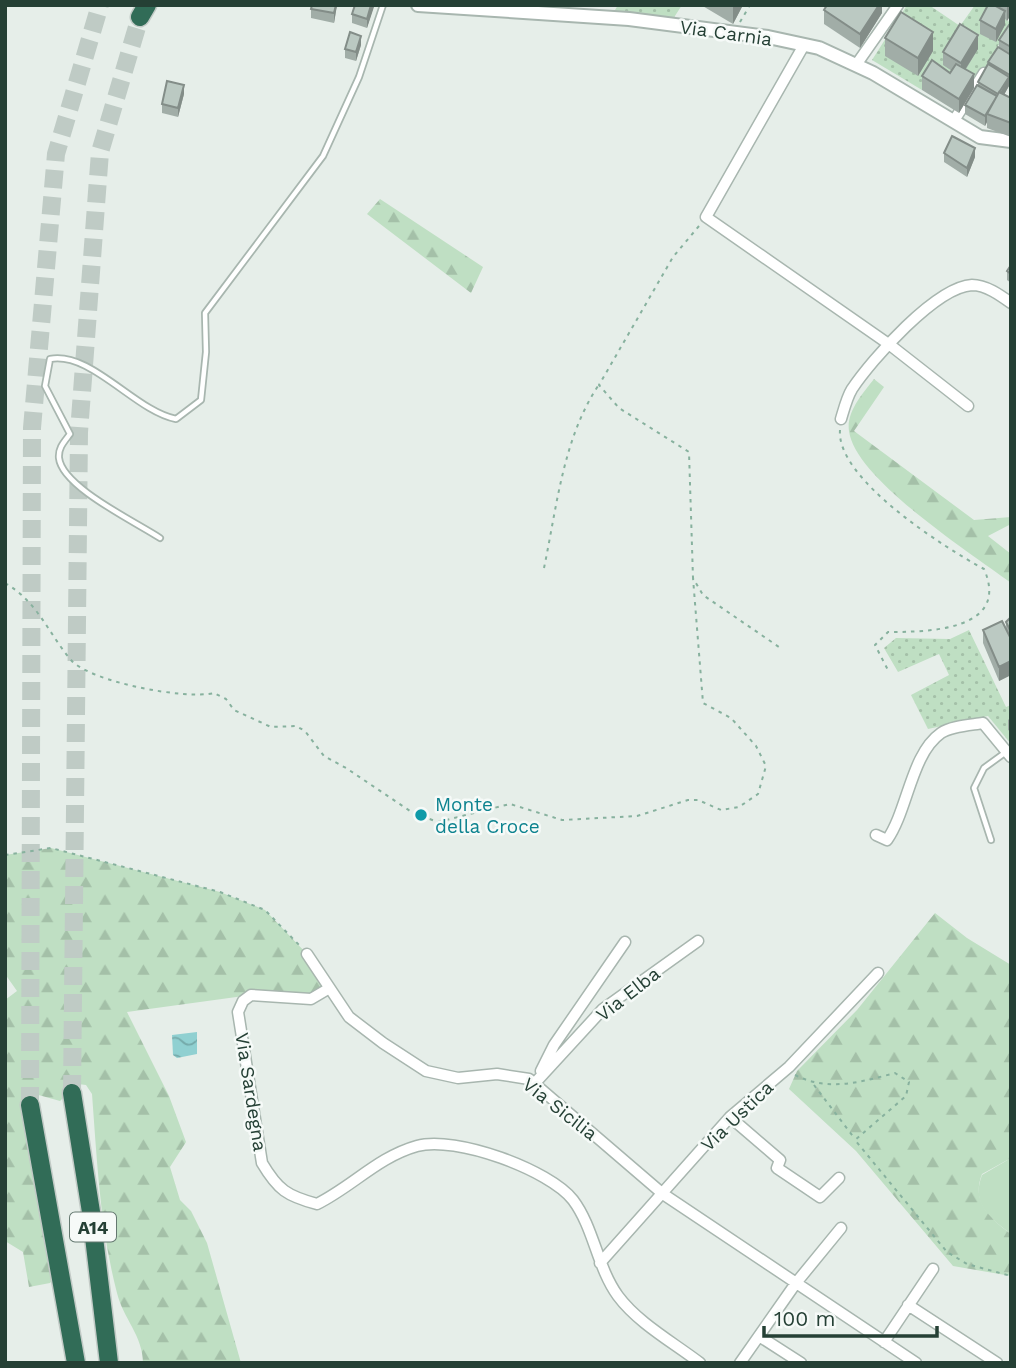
<svg xmlns="http://www.w3.org/2000/svg" width="1016" height="1368" font-family="'Work Sans',sans-serif">
	<defs>
		<pattern id="forest-firs" width="22" height="20" patternUnits="userSpaceOnUse" patternTransform="scale(1.75)"><rect width="22" height="20" fill="#bfdfc3"/><path d="M5 1l3.5 6h-7zM16 11l3.5 6h-7z" fill="#a4c0a8"/></pattern>
		<pattern id="garden-dots" width="8" height="8" patternUnits="userSpaceOnUse" patternTransform="scale(1.75)"><rect width="8" height="8" fill="#bfdfc3"/><path d="M2 2h.1M6 6h.1" fill="none" stroke="#a4c0a8" stroke-width="1.8" stroke-linecap="round"/></pattern>
		<pattern id="water-waves" width="16" height="10" patternUnits="userSpaceOnUse" patternTransform="scale(1.75)"><rect width="16" height="10" fill="#90d0d1"/><path d="M0 5q4-4 8 0t8 0" fill="none" stroke="#75aaaa"/></pattern>
	</defs>
	<rect width="100%" height="100%" fill="#e6eee9"/>
	<path fill="#bfdfc3" d="M1011,1158V1234C989,1217 971,1204 982,1175Z"/>
	<path fill="url(#forest-firs)" d="M380,199L483,267L471,293L367,214Z
		M874,379L884,387L854,431L974,520L1011,517V524L988,536L1011,554V583C971,553 855,479 849,431C846,412 863,393 874,379Z
		M51,848L220,892L265,910L307,954L328,989L311,999L251,995L127,1012L169,1096L186,1142L170,1167L180,1200L191,1211L207,1243L241,1363H143C143,1336 123,1318 117,1293C100,1228 97,1160 92,1094L86,1085L78,1084L60,1101L35,1094L28,1101L54,1278L50,1283L29,1287L23,1252L5,1241V1000L17,991L5,974V855Z
		M935,913L967,938L1011,965V1158L982,1174C971,1202 990,1218 1011,1234V1276L953,1266L856,1151L789,1089L797,1071L857,1010Z"/>
	<path fill="url(#garden-dots)" d="M618,5H682L673,19L612,15Z
		M907,5H929L960,26L975,5H984L1011,23L974,88L932,74L922,90L872,60Z
		M969,630L1006,707L1011,705V744L988,716L928,729L911,695L949,675L939,654L898,672L884,648L896,638L950,639Z"/>
	<path fill="url(#water-waves)" d="M197,1032V1054L177,1058L173,1055L172,1035Z"/>
	<g fill="none" stroke-linecap="round" stroke-linejoin="round">
		<path stroke="#bfcbc5" stroke-width="18" stroke-dasharray="18 9" stroke-linecap="butt" d="M72,1093L79,432L100,152L140,17
			M30,1105L32,428L56,154L100,5"/>
		<g stroke="#a8b6af" stroke-width="8">
			<path id="service" d="M160,538C136,522 62,487 59,458C58,448 64,442 70,434L45,386L50,359C91,351 135,411 176,419L201,400L206,352L205,313L323,156L359,77L383,5
				M991,840L974,788L984,768L1006,752"/>
		</g>
		<g stroke="#a8b6af" stroke-width="13">
			<path id="minor" d="M804,45L706,217L890,345L968,406
				M856,65L898,5
				M955,119L984,73
				M841,419C844,409 847,397 852,389C872,359 936,287 972,285C986,285 1000,295 1011,303
				M876,835L887,840C908,810 911,754 941,733C951,726 971,725 983,723L1011,757
				M307,954L349,1017L383,1043L426,1071L458,1078L497,1074L529,1079L663,1194L916,1363
				M328,989L311,999L251,995L243,1001L238,1012L262,1163C278,1190 287,1196 317,1204C353,1186 378,1157 417,1146C455,1135 550,1170 573,1200C594,1228 597,1267 618,1296C638,1323 674,1343 700,1363
				M541,1071L554,1045L625,942
				M534,1084L603,1009L698,941
				M730,1117L780,1160L777,1168L820,1197L839,1178
				M600,1263L730,1117L789,1067L878,973
				M908,1305L997,1363
				M759,1336L801,1363
				M884,1342L933,1269
				M740,1363L796,1283L841,1228"/>
		</g>
		<g stroke="#a8b6af" stroke-width="16">
			<path id="tertiary" d="M418,5L629,19L768,37L819,48L873,73L980,137L1011,141"/>
		</g>
		<g stroke="#c2cac6" stroke-width="21">
			<path id="motorway" d="M140,17L147,5
				M72,1093L91,1212L109,1363
				M30,1105L76,1363"/>
		</g>
		<path stroke="#87b19e" stroke-width="2" stroke-dasharray="3.5 5" stroke-linecap="butt" d="M740,22L750,5
			M699,226L673,257L599,385L619,408L689,452L693,578L703,595L779,647
			M840,430C836,479 945,548 984,569C1011,631 927,632 888,632L875,645L889,672
			M544,568C557,506 563,439 598,386
			M5,583C38,602 48,633 71,660C90,682 186,700 214,693L226,699L234,710L271,727L296,726L305,731L324,756L346,768L413,813L438,822L510,804L562,820L637,816L688,800H698L721,810L739,807L758,794L766,766L756,746L731,718L703,703L693,578
			M5,855L51,848L220,892L265,910L301,947
			M795,1075C828,1092 861,1082 895,1073L909,1082L906,1096L855,1140L947,1252L967,1264L1011,1276
			M814,1085L855,1139"/>
		<use href="#service" stroke="#fff" stroke-width="4.5"/>
		<use href="#minor" stroke="#fff" stroke-width="10"/>
		<use href="#tertiary" stroke="#fff" stroke-width="12"/>
		<use href="#motorway" stroke="#316c57" stroke-width="18"/>
	</g>
	<path fill="#a1ada7" d="M337,5L334,23L311,18V9Z
		M374,5L367,28L352,23V14Z
		M701,5H743L733,24Z
		M882,5V13L860,48L824,24V10Z
		M984,5H1011L1007,21L1005,19V25L996,42L980,34V20L987,7Z
		M1011,23V83L1004,94L1011,98V137L987,128V122L985,126L965,114V105L978,85V82L988,64V62L999,48V40L1011,26Z
		M885,38L933,51L918,76L885,56Z
		M361,45L356,61L345,58V49Z
		M978,49L966,69L974,88L959,113L922,90V76L950,73L952,71L943,65V52Z
		M184,94L178,117L162,113V104Z
		M944,153L975,157L967,177L944,162Z
		M1011,265V283L1007,280V271Z
		M1011,617V675L999,681L983,643V630L1006,628V622Z
		M1011,717V732L1008,730V720Z"/>
	<path fill="#838d88" d="M336,5H337L334,23V13Z
		M371,5H374V7L367,28V19Z
		M733,5H743L733,24Z
		M879,5H882V13L860,48V34Z
		M1007,5H1011V15L1007,21Z
		M1005,11V25L996,42V29Z
		M933,32V51L918,76V58Z
		M978,35V49L961,76V63Z
		M361,36V45L356,61V52Z
		M974,74V88L959,113V99Z
		M1009,77V86L999,104V95Z
		M184,85V94L178,117V108Z
		M997,96L987,114V122L985,126V116Z
		M975,148V157L967,177V168Z
		M1011,661V675L999,681V667Z"/>
	<path fill="#bbc9c2" stroke="#838d88" stroke-width="2" d="M312,5H336L334,13L311,9Z
		M355,5H371L367,19L352,14Z
		M827,5H879L860,34L824,10Z
		M988,5H994L1005,11L996,29L980,20Z
		M901,12L933,32L918,58L885,38Z
		M960,24L978,35L961,63L943,52Z
		M1009,25L1011,26V47L999,40Z
		M350,32L361,36L356,52L345,49Z
		M998,47L1011,55L1010,75L988,62Z
		M932,60L950,73L956,64L974,74L959,99L922,76Z
		M988,64L1009,77L998,94L978,82Z
		M167,81L184,85L178,108L162,104Z
		M977,85L997,96L985,116L965,105Z
		M999,92L1011,98V123L987,114Z
		M952,136L975,148L967,168L944,153Z
		M1011,265V274L1007,271Z
		M1011,617V632L1006,622Z
		M1002,621L1011,639V661L999,667L983,630Z"/>
	<circle fill="#0f9aa8" stroke="#f6faf8" stroke-width="2.5" cx="421" cy="815" r="7"/>
	<g text-anchor="middle" dominant-baseline="central" stroke-width="5" stroke-linejoin="round" paint-order="stroke">
		<rect fill="#f6faf8" stroke="#647870" stroke-width="2" x="70" y="1212.5" width="46" height="29" rx="5"/>
		<g font-size="18" font-weight="bold" fill="#254035">
			<text x="93" y="1227">A14</text>
		</g>
		<g font-size="19" fill="#254035" stroke="#f6faf8">
			<text transform="translate(726 33) rotate(8)">Via Carnia</text>
			<text transform="translate(628 994) rotate(-38)">Via Elba</text>
			<text transform="translate(251 1092) rotate(81)">Via Sardegna</text>
			<text transform="translate(560 1109) rotate(38)">Via Sicilia</text>
			<text transform="translate(737 1116) rotate(-44)">Via Ustica</text>
		</g>
		<g font-size="19" fill="#0d838f" stroke="#f6faf8" text-anchor="start">
			<text x="435" y="804">Monte<tspan x="435" dy="22">della Croce</tspan></text>
		</g>
	</g>
	<rect width="1016" height="1368" fill="none" stroke="#254035" stroke-width="14"/>
	<path d="M764 1326v10h173v-10" fill="none" stroke="#254035" stroke-width="3.5"/>
	<text x="774" y="1326" font-size="21" fill="#254035" stroke="#f6faf8" stroke-width="5" paint-order="stroke">100 m</text>
</svg>
